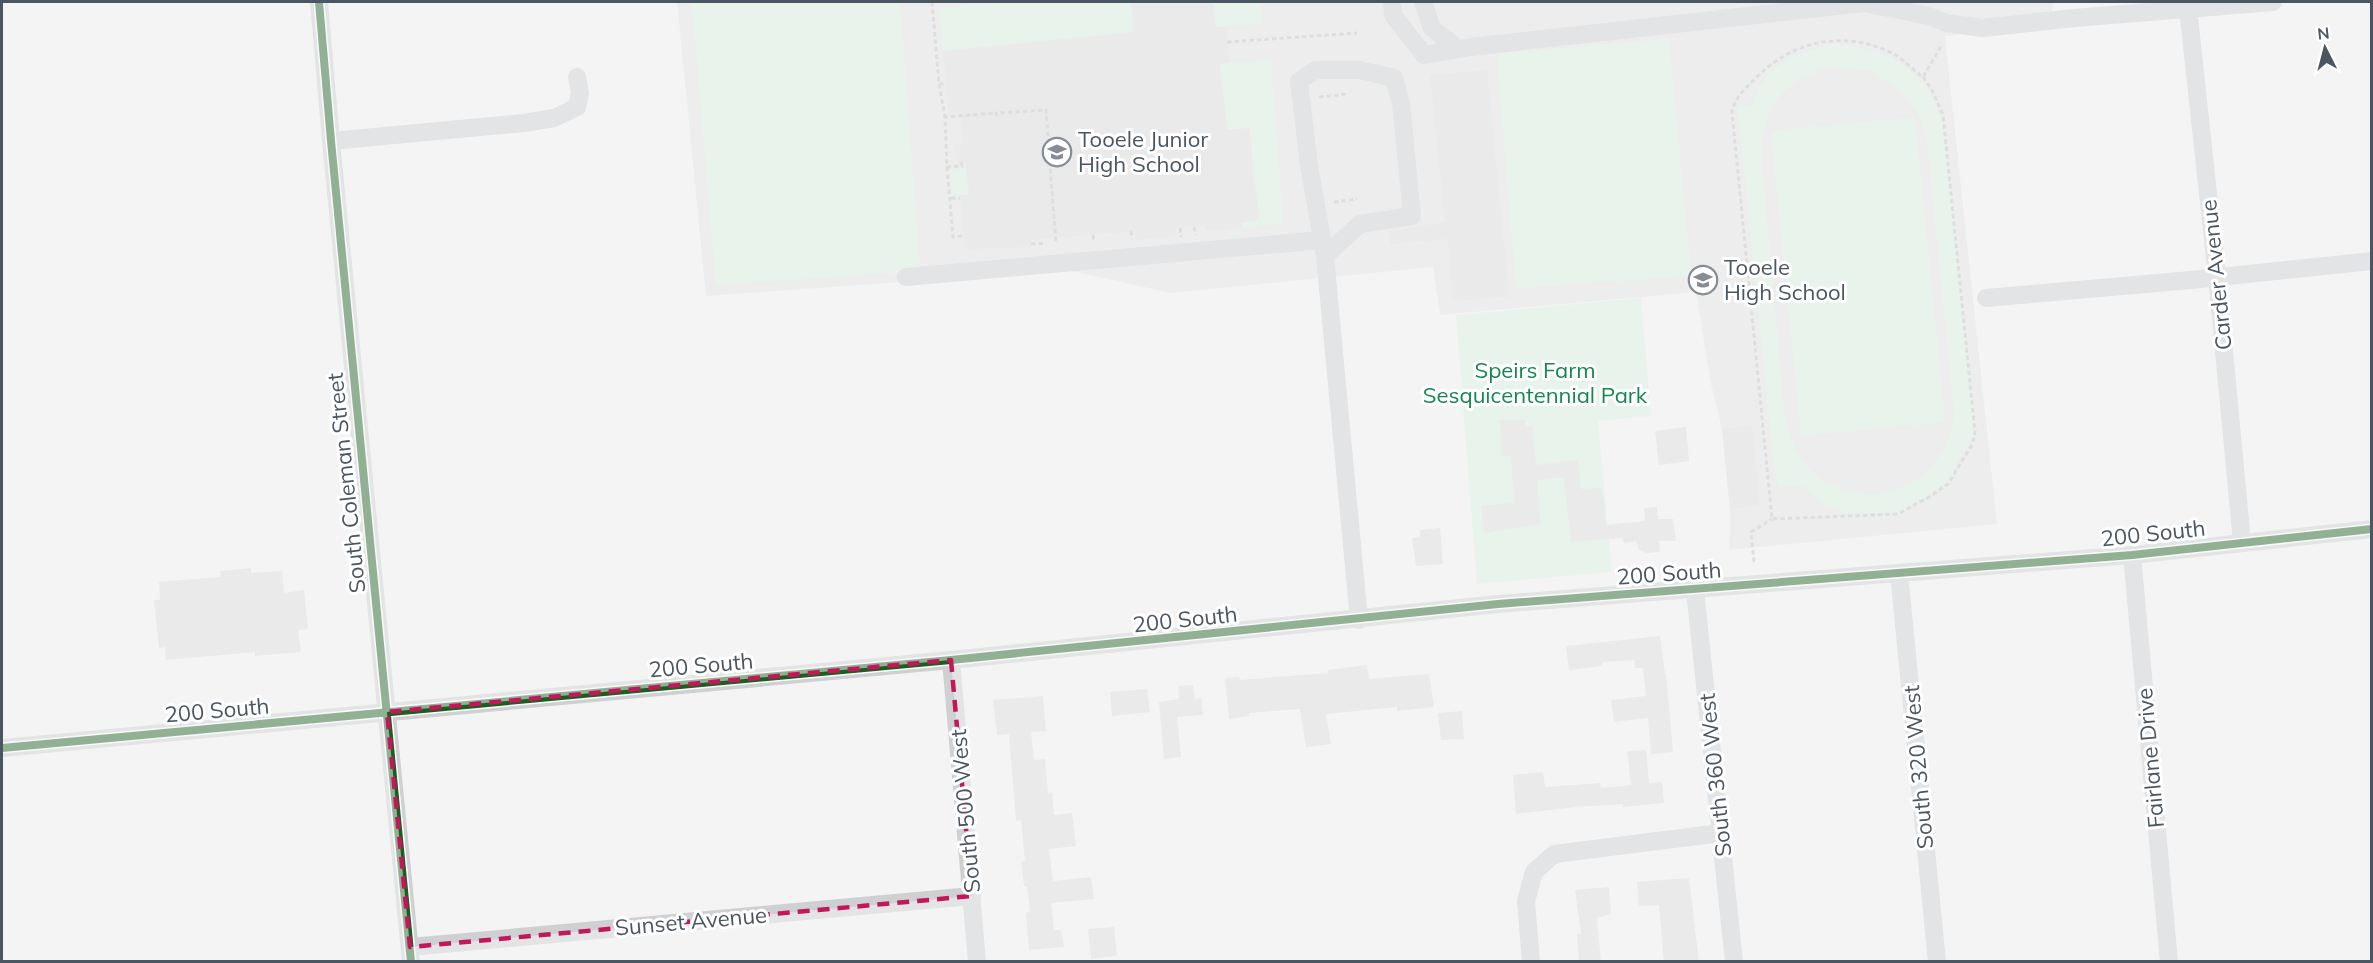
<svg xmlns="http://www.w3.org/2000/svg" width="2373" height="963" font-family="Mulish,sans-serif">
	<rect width="100%" height="100%" fill="#f4f4f4"/>
	<path fill="#e6e5e6" d="M677,2H2054L2048,25L1945,36L1997,524L1729,550L1730,509L1722,429L1711,384L1696,292L1440,315L1433,267L1171,293L1067,270L706,296Z"/>
	<path fill="#d9f2e3" fill-rule="evenodd" d="M692,2H900L920,271L716,285Z
		M1003,2H1131L1134,32L943,51L940,8Z
		M1213,2H1260L1262,24L1216,27Z
		M1669,39L1691,276L1516,288L1497,54Z
		M1836,44C1870,47 1905,59 1926,88C1934,99 1938,113 1944,126L1975,428L1968,444L1946,482L1921,500L1897,513H1847L1819,502L1803,486H1778L1772,450L1738,107L1752,105C1767,62 1795,53 1836,44ZM1827,67L1870,70L1891,84L1910,101L1921,121L1927,137L1954,412C1949,469 1902,506 1845,490C1833,486 1819,479 1810,470C1795,454 1788,433 1784,412L1761,152C1768,98 1779,88 1827,67Z
		M1271,60L1283,224L1242,228L1241,223L1259,220L1249,128L1227,130L1220,64Z
		M1915,117L1945,422L1801,436L1771,131Z
		M966,168L969,195H952L951,170Z
		M1641,298L1651,416L1598,421L1612,572L1477,584L1456,315Z"/>
	<path fill="#ddddde" d="M1131,2H1213L1216,27H1226L1229,63L1220,64L1227,130L1249,128L1259,220L1241,223L1242,228L1205,230V226L1176,228V236L1136,240L1135,231L1031,240V247L964,249L960,195H969L966,162L957,163L955,145L964,144L959,112L949,113L943,51L1134,32Z
		M1487,70L1509,297L1453,301L1448,239L1391,244L1389,231L1445,222L1430,75Z
		M1500,420H1525V427L1533,426L1536,465L1578,460L1581,489L1602,488L1606,525L1645,521L1644,508L1657,507L1658,519H1673L1676,541H1659L1660,552L1647,553L1639,550L1636,541L1624,543L1623,538L1571,542L1564,477L1537,480L1540,524L1484,533L1481,506L1514,503L1511,456H1502Z
		M1752,426L1760,506L1730,509L1722,429Z
		M1686,427L1689,461L1659,465L1655,431Z
		M1440,528L1443,564L1416,566L1412,538L1420,537V530Z
		M251,568V573L282,571L284,593L304,590L308,629L298,630L301,652L255,656V652L166,660L165,647L159,648L154,600H160L159,582L221,577L220,571Z
		M1660,636L1665,674H1666L1673,752L1651,754L1648,718L1614,722L1611,700L1646,696L1643,668H1635L1634,660L1602,662V666L1569,670L1566,646Z
		M1367,665L1369,679L1429,674L1434,707L1397,711V707L1326,714L1331,744L1306,747L1300,709L1249,713V716L1229,719L1225,678L1239,677L1240,680L1328,673V670Z
		M1193,685L1195,699L1201,698L1203,715L1177,717L1181,757L1164,759L1159,702L1179,699L1178,686Z
		M1147,689L1150,712L1112,716L1110,692Z
		M1043,696L1046,731L1031,732L1034,760L1045,759L1048,793L1052,792L1054,815L1072,813L1076,846L1049,849L1053,881L1091,877L1094,899L1051,903L1054,930H1061L1064,947L1029,950L1026,913L1030,912L1027,886H1024L1021,861H1025L1021,820L1016,821L1009,734L997,735L993,700Z
		M1462,711L1464,739L1441,740L1438,713Z
		M1646,750L1649,783L1662,782L1664,803L1623,807V804L1576,807L1516,814L1513,775L1543,772L1545,787L1600,783L1601,788L1631,785L1627,751Z
		M1689,878L1699,962H1664L1659,905L1639,906L1637,882Z
		M1609,887L1611,914L1597,918L1601,962H1579L1577,934H1581L1575,890Z
		M1114,927L1117,956L1091,959L1088,929Z"/>
	<g fill="none" stroke-linecap="round" stroke-linejoin="round">
		<path stroke="#bcc7c4" stroke-width="3" stroke-dasharray="4.5 3" stroke-linecap="butt" d="M932,2L939,84L945,117
			M1227,42L1357,33
			M1923,77L1932,90L1943,115L1975,432L1973,443L1948,484L1929,497L1898,514L1772,519L1732,112C1735,96 1747,87 1758,76C1795,39 1848,30 1894,54C1904,60 1913,70 1923,77L1942,45
			M939,84H946
			M1319,97L1347,94
			M997,116L996,113L1046,110L1056,243
			M961,162L962,166L947,167L945,117L996,113
			M947,167L953,237L963,236
			M951,198H960
			M1334,202L1357,199
			M1194,227L1196,235
			M1180,228L1181,237
			M1131,231L1132,239
			M1093,235L1094,242
			M1031,244L1046,243
			M1754,562L1751,532L1772,519"/>
		<path stroke="#ced0d2" stroke-width="18" d="M319,2L331,141L411,962
			M1392,2L1393,15L1424,55L1471,47L1864,3L1929,16L1946,23L1983,28L2074,18L2273,2
			M1423,2L1432,28L1458,49
			M2188,8L2217,277L2242,542
			M331,141L524,123L554,118L577,107L580,93L577,77
			M1325,256L1360,224L1412,216L1401,103L1394,78L1360,70H1316L1299,81L1309,165L1325,256L1359,620
			M906,277L1322,240
			M1986,298L2191,280L2372,261
			M2132,555L2169,962
			M1899,573L1937,962
			M1695,590L1734,962
			M951,660L977,962
			M2,748L951,660L1498,604L2132,555L2372,529
			M410,947L972,896
			M1531,962L1526,901L1534,872L1554,854L1721,833"/>
		<g stroke="#fff" stroke-width="11">
			<path id="cycleway" d="M319,2L331,141L411,962
				M2,748L951,660L1498,604L2132,555L2372,529"/>
		</g>
		<use href="#cycleway" stroke="#1b5e20" stroke-width="8"/>
	</g>
	<path d="M0 0H2373V963H0ZM951,660L972,896L410,947L387,712Z" fill="#f4f4f4" fill-opacity=".55" fill-rule="evenodd"/>
	<path fill="none" stroke="#c2185b" stroke-width="4.5" stroke-dasharray="12 8" stroke-linejoin="round" d="M951,660L972,896L410,947L387,712Z"/>
	<defs>
		<g id="school-ring" transform="scale(1.5)"><circle r="9.5" fill="#fff" stroke="#868d94" stroke-width="1.5"/><path d="M0-5L7-2L0 1L-7-2ZM-4 1L0 2.5L4 1V4Q0 6-4 4Z" fill="#868d94"/></g>
	</defs>
	<g fill-rule="evenodd">
		<use href="#school-ring" x="1057" y="152"/>
		<use href="#school-ring" x="1703" y="280"/>
	</g>
	<g text-anchor="middle" dominant-baseline="central" stroke-width="6" stroke-linejoin="round" paint-order="stroke">
		<g font-size="22" fill="#4a5661" stroke="#fff" text-anchor="start">
			<text x="1078" y="139">Tooele Junior<tspan x="1078" dy="25">High School</tspan></text>
			<text x="1724" y="267">Tooele<tspan x="1724" dy="25">High School</tspan></text>
		</g>
		<g font-size="22" fill="#4a5661" stroke="#fff">
			<text transform="translate(2216 275) rotate(-96)">Carder Avenue</text>
			<text transform="translate(346 483) rotate(-96)">South Coleman Street</text>
			<text transform="translate(2153 533) rotate(-6)">200 South</text>
			<text transform="translate(1669 573) rotate(-4)">200 South</text>
			<text transform="translate(1185 619) rotate(-6)">200 South</text>
			<text transform="translate(701 665) rotate(-5)">200 South</text>
			<text transform="translate(217 710) rotate(-5)">200 South</text>
			<text transform="translate(2150 758) rotate(-95)">Fairlane Drive</text>
			<text transform="translate(1918 767) rotate(-95)">South 320 West</text>
			<text transform="translate(1715 775) rotate(-96)">South 360 West</text>
			<text transform="translate(965 811) rotate(-95)">South 500 West</text>
			<text transform="translate(691 921) rotate(-5)">Sunset Avenue</text>
		</g>
		<g font-size="22" fill="#17864f" stroke="#fff">
			<text x="1535" y="370">Speirs Farm<tspan x="1535" dy="25">Sesquicentennial Park</tspan></text>
		</g>
	</g>
	<rect width="2373" height="963" fill="none" stroke="#4a5661" stroke-width="6"/>
	<g transform="translate(2325 48) rotate(354)" stroke="#ffffff" stroke-width="4.5" paint-order="stroke">
	<path d="M0-4.5L10 22L0 15L-10 22Z" fill="#4a5661"/>
	<text y="-9" font-size="16" font-weight="bold" text-anchor="middle" fill="#4a5661">N</text>
	</g>
</svg>
